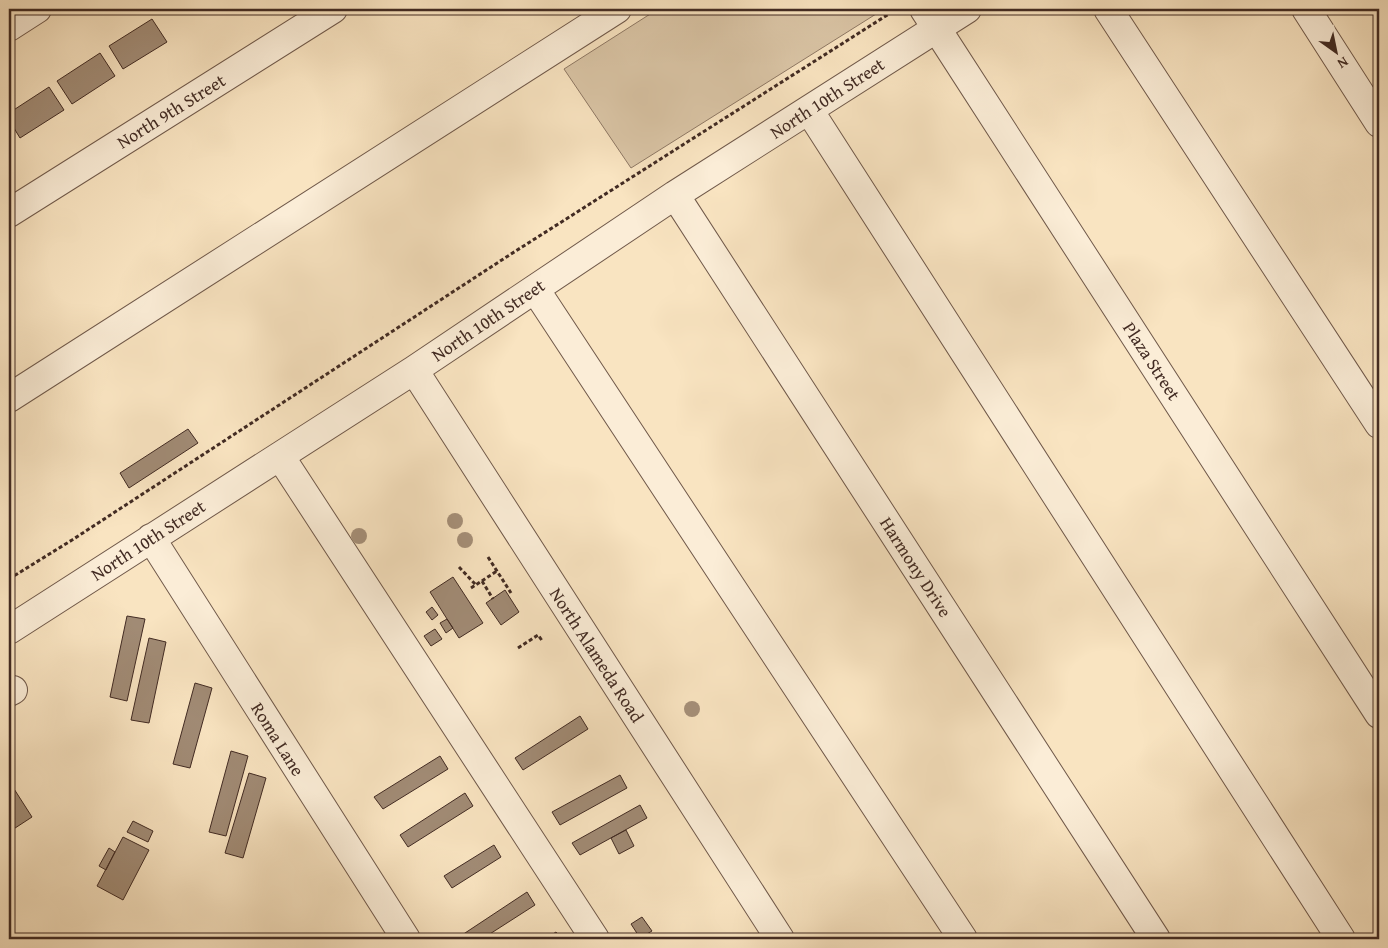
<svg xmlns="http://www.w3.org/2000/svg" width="1388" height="948" font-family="'Gentium Book Plus',serif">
	<rect width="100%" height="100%" fill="#f9e4c1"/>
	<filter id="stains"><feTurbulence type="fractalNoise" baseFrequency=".004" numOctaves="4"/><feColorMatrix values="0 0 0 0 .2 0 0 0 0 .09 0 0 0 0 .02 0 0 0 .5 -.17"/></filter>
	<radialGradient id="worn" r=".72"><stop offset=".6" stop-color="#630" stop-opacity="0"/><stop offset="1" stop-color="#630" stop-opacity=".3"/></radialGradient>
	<path fill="#dac5a6" stroke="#8e7864" d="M658,9H884L631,168L564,69Z"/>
	<path fill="#a18b75" stroke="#422b23" d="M152,19L167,42L123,69L109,46Z
		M100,53L115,76L72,104L57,81Z
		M49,87L64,110L20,138L9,120V113Z
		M188,429L198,443L129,488L120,473Z
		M453,577L483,623L459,638L430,592Z
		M505,590L519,612L501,625L486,603Z
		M432,607L438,615L432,620L426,612Z
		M127,616L145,619L127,701L110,697Z
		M447,619L453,628L446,633L440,623Z
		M435,629L442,639L431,646L424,636Z
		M149,638L166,642L149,723L131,720Z
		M195,683L212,688L190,768L173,764Z
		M580,716L588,729L523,770L515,758Z
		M231,751L248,756L226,836L209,832Z
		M440,756L448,769L383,809L374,797Z
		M249,773L266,778L243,858L225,853Z
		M620,775L627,788L560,825L552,812Z
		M9,781L32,817L9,832Z
		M465,793L473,806L408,847L400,835Z
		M640,805L647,818L580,855L572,843Z
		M133,821L153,831L148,842L127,832Z
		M626,830L634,846L619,854L611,838Z
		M123,837L149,850L123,900L97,886Z
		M494,845L501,857L452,888L444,876Z
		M109,848L115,852L106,870L99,866Z
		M527,892L535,905L482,939H465L462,935Z
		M642,917L652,931L640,938L631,924Z
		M556,932L562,939H545Z"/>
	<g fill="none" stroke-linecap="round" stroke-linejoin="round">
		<g stroke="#70594a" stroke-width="30">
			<path id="minor" d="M924,9L1379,714
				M1108,9L1379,424
				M1306,9L1379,123
				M9,27L37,9
				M809,110L1341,939
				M675,195L1156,939
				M9,213L333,9
				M535,289L963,939
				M414,370L780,939
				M9,398L617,9
				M280,456L595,939
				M151,538L406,939
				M9,630L414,370L675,195L967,9
				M9,692L13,690"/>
		</g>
		<path stroke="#422b23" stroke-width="3" stroke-dasharray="4 2.5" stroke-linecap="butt" d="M488,557L511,593
			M459,567L476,585
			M9,579L72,540L511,254L892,12
			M482,581L493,599
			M471,588L497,571
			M518,648L538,635L543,642"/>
		<use href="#minor" stroke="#fbedd7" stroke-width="28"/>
	</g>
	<g fill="#a58f78">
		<circle cx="455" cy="521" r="8"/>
		<circle cx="359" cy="536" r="8"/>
		<circle cx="465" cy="540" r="8"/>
		<circle cx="692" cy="709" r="8"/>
	</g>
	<g text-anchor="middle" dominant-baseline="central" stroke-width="5" stroke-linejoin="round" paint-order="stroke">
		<g font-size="18" fill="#422b23" stroke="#fbedd7">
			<text transform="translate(827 98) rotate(-33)">North 10th Street</text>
			<text transform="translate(171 111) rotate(-32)">North 9th Street</text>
			<text transform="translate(488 320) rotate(-34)">North 10th Street</text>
			<text transform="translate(1152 361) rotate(57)">Plaza Street</text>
			<text transform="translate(148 540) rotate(-33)">North 10th Street</text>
			<text transform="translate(916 567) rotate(57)">Harmony Drive</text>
			<text transform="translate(597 655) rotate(57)">North Alameda Road</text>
			<text transform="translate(278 739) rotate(58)">Roma Lane</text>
		</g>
	</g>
	<rect width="1388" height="948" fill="none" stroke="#f9e4c1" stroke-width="30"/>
	<rect x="10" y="10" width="1368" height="928" fill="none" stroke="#422b23" stroke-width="2.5"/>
	<rect x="15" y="15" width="1358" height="918" fill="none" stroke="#422b23"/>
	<g transform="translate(1336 52) rotate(147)" stroke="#fbedd7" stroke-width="4" paint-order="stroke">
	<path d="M0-4L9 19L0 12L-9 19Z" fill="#422b23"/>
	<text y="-8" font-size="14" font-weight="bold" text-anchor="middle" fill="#422b23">N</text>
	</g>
	<rect width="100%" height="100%" filter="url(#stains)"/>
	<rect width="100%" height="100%" fill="url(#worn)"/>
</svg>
